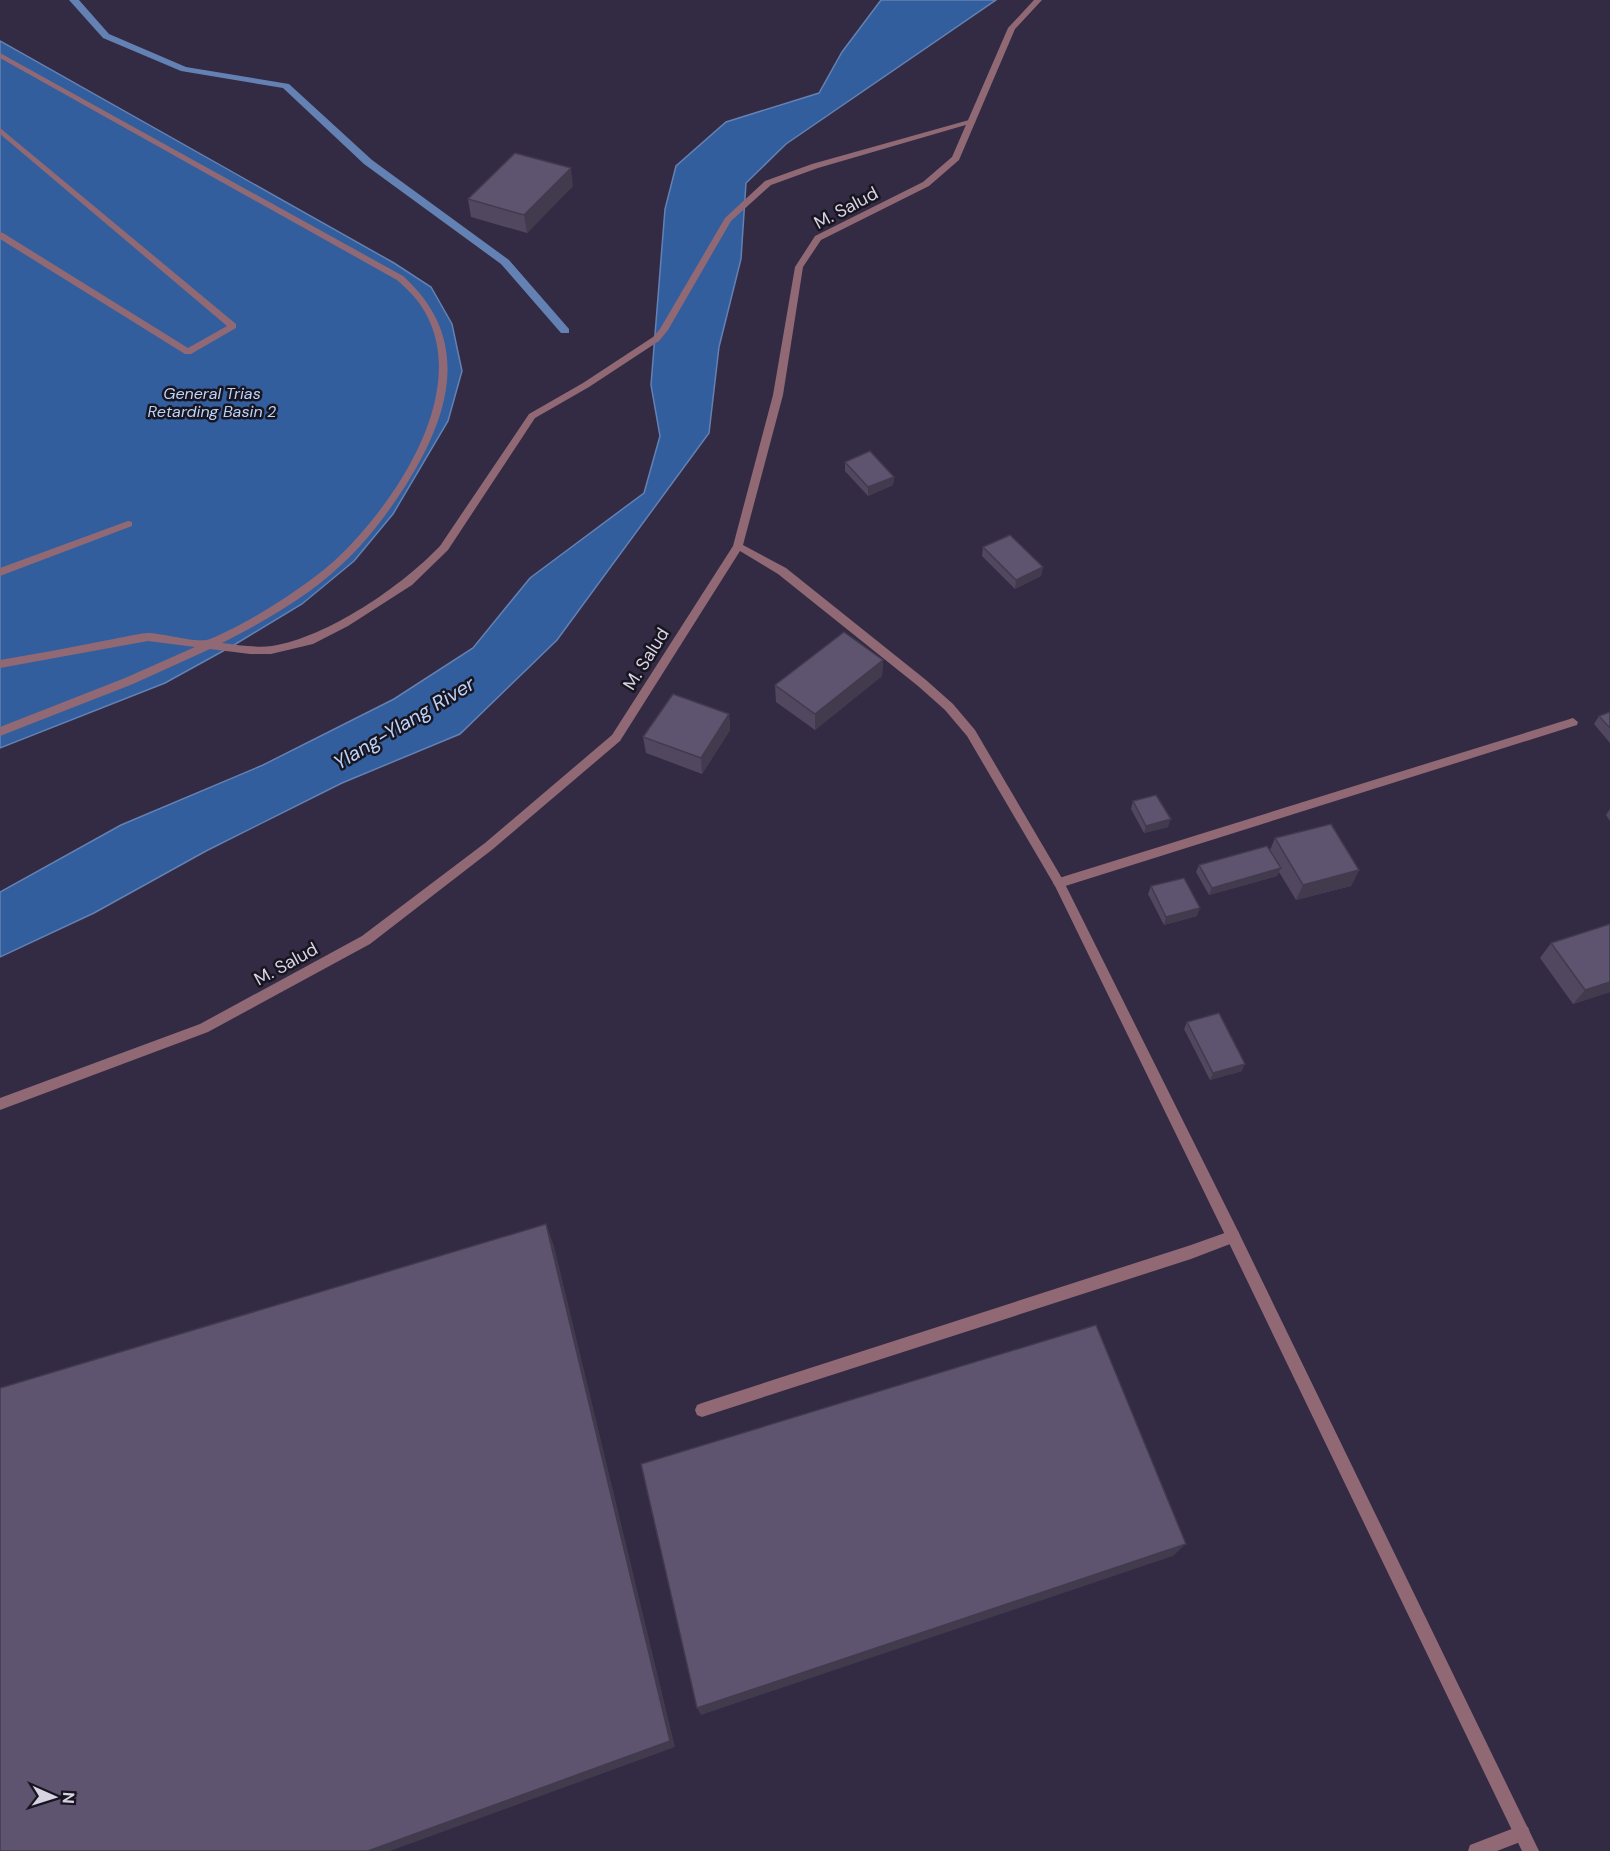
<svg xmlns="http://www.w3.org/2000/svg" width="1610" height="1851" font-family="'DM Sans',sans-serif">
	<rect width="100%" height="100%" fill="#332a43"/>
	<path fill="#325e9e" stroke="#6481b3" stroke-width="1.5" d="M881,0H996L786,144L746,183L741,259L719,347L709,433L557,640L460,734L342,783L206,851L94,913L0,957V892L121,825L263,765L394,699L473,648L530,578L644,493L660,436L651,385L665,209L676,166L726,122L819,93L842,52Z
		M0,41L394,263L431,287L452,324L462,371L448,421L393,514L354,561L302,604L234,645L165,683L0,748Z"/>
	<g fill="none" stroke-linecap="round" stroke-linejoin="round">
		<path fill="#6481b3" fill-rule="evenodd" d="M69,0H79L109,34L186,67L289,84L372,160L509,260L569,329V333H561L501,264L364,164L283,88L181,71L103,38Z"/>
		<path fill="#906974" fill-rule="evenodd" d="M0,53L403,276C473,339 450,415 406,485C387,514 366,543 340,566C306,598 263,622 222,643C238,645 256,648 272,646C328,637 402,586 440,546L529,414L583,383L653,337L660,329L725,218L765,181L812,164L969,120L976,122L818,168L771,185L731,221L668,330L659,341L589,387L535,418L448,550L412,585L348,626L313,644L271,654H250L210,649L133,684L0,736V727L125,678L195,647L148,641L0,668V660C34,654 69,648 103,641C117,639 133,634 148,633C163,633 198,644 210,639C249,623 302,589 333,562C392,508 470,395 426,314C419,300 408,290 397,280L0,58Z
			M0,128L236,324V328L191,354H185L0,239V232L3,233L188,348L227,326L0,134Z
			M128,521L132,522V526L0,576V568Z
			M1233,1230L1238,1231L1240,1236L1238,1241L1191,1259L702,1417L697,1415L695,1410L697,1405L702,1403L1191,1245Z
			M1522,1825L1528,1827L1530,1833L1528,1839L1497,1851H1468L1470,1845Z"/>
		<path fill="#906974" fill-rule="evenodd" d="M1573,718L1578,722L1577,725L1059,888L1055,886L1053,883L1055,880L1059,878Z"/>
		<path fill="#906974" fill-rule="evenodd" d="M1034,0H1042L1015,29L959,160L929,186L821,240L803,267L783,395L743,545L786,568L926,680L953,704L975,730L1063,880L1238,1231L1539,1851H1522L1228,1241L1055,886L967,736L945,710L918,686L778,574L740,551L620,741L493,849L370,944L208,1032L0,1110V1098L200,1024L362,936L485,843L612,735L733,546L773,395L795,267L815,236L923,182L952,157L1008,28Z"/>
	</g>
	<path fill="#514860" d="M573,186L527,233L471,217L468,199Z
		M845,462L894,477L893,485L868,496L845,471Z
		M983,547L1043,567L1041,576L1015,589L982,556Z
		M883,660L882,676L815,730L776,702L775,685Z
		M1610,712V743L1594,724L1599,716Z
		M729,714L730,730L702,774L646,753L643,737Z
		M1133,801L1168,827L1144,833L1131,809Z
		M1610,809V821L1606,815Z
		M1275,838L1359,870L1351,886L1296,900L1279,872L1277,876L1209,895L1196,872L1199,865L1270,850Z
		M1151,886L1197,916L1164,925L1148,894Z
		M1551,943L1610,992L1573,1004L1540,958Z
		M1187,1022L1242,1071L1210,1080L1184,1029Z"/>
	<path fill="#423b4e" d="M571,168L573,186L527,233L524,215Z
		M894,477L893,485L868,496V487Z
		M1043,567L1041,576L1015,589L1016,580Z
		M883,660L882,676L815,730V714Z
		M729,714L730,730L702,774L701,758Z
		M1171,819L1168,827L1144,833L1146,826Z
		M1281,868L1277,876L1209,895L1212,888Z
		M1359,870L1351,886L1296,900L1303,885Z
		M1200,908L1197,916L1164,925L1166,917Z
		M1610,982V992L1573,1004L1585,990Z
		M1245,1064L1242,1071L1210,1080L1213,1073Z
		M546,1224L554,1246L675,1747L390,1851H368Z
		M1186,1544L1173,1556L701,1715L697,1708Z"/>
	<path fill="#5e5470" stroke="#423b4e" stroke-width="1.5" d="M515,153L571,168L524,215L468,199Z
		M870,451L894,477L868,487L845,462Z
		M1010,535L1043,567L1016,580L983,547Z
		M844,632L883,660L815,714L775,685Z
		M673,694L729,714L701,758L643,737Z
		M1610,712V728L1599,716Z
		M1156,795L1171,819L1146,826L1133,801Z
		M1331,824L1359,870L1303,885L1275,838Z
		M1267,846L1281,868L1212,888L1199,865Z
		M1184,878L1200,908L1166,917L1151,886Z
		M1610,924V982L1585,990L1551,943Z
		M1219,1013L1245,1064L1213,1073L1187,1022Z
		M546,1224L670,1741L368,1851H0V1388Z
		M1096,1325L1186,1544L697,1708L641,1464Z"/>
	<g text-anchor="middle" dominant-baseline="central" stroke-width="5" stroke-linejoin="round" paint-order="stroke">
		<g font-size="16" font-style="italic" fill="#bad3f8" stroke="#191520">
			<text x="212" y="393">General Trias<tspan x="212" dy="18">Retarding Basin 2</tspan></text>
		</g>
		<g font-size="18" fill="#d8d3e3" stroke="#191520">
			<text transform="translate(846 208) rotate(-28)">M. Salud</text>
			<text transform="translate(646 659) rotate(-58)">M. Salud</text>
			<text transform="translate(286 964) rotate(-29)">M. Salud</text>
		</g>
		<g font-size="20" font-style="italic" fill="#bad3f8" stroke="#191520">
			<text transform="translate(404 723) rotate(-31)">Ylang-Ylang River</text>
		</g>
	</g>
	<g transform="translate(54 1797) rotate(93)" stroke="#191520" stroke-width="4.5" paint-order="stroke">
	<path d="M0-4.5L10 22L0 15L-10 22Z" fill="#d8d3e3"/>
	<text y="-9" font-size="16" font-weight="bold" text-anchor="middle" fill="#d8d3e3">N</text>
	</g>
</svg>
